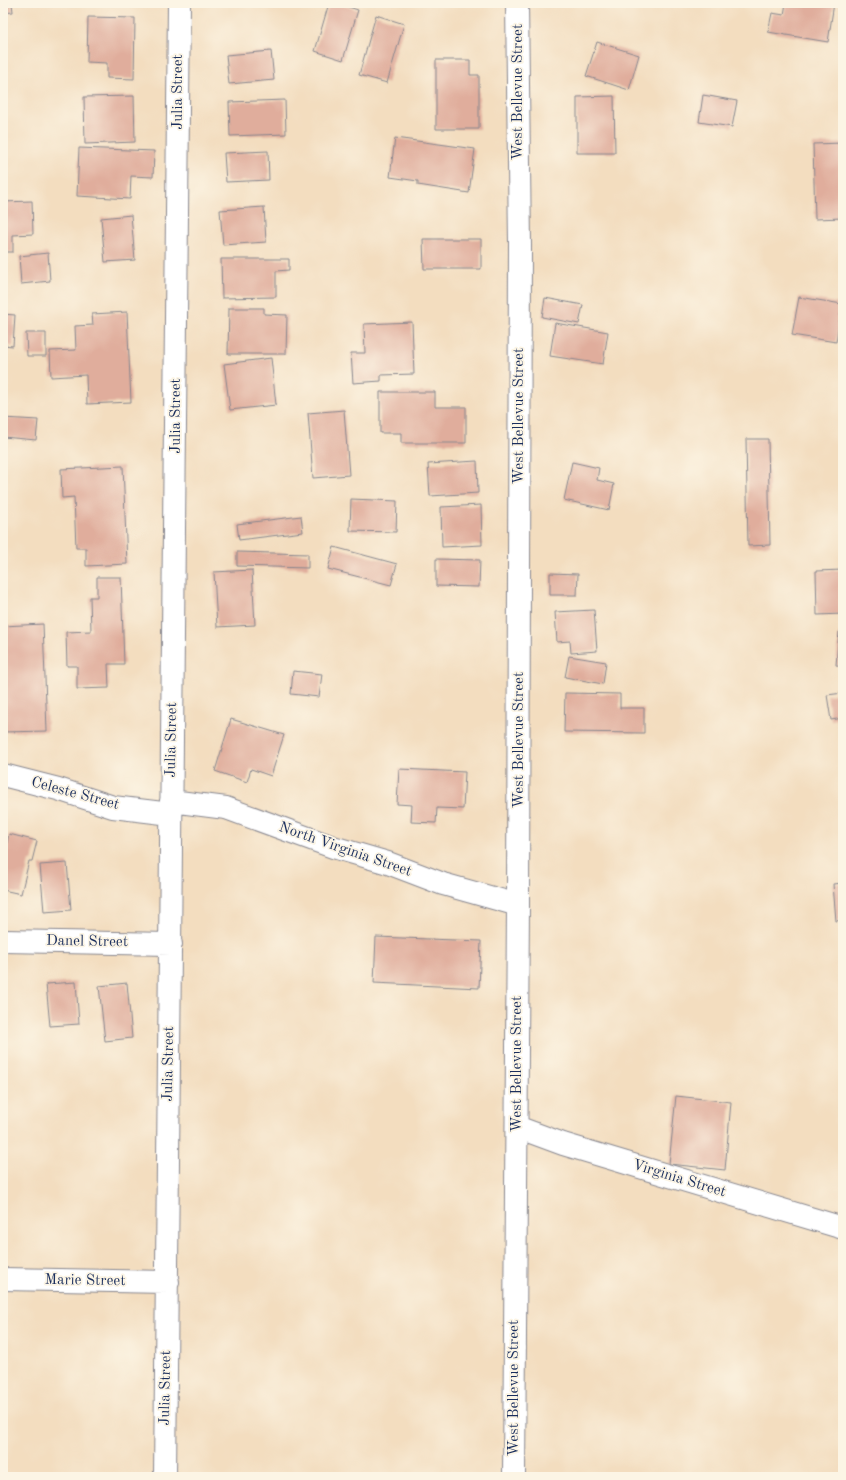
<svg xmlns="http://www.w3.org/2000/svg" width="846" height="1480" font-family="'Old Standard TT',serif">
	<rect width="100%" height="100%" fill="#fcf5e5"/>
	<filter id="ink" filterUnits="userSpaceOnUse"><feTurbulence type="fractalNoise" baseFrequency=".025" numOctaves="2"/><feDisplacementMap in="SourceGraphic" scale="8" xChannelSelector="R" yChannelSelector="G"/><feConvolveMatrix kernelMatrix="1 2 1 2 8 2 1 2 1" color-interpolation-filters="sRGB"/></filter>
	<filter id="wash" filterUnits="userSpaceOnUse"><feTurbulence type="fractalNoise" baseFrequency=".012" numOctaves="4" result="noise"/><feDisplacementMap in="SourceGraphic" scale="16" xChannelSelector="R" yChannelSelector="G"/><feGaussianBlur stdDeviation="0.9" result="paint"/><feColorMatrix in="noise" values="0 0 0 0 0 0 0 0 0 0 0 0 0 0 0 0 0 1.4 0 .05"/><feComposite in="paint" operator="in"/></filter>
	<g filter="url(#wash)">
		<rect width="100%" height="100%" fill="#f3ddbf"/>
		<g id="blocks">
			<path fill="#e0ad9c" d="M3,3H12L13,12L3,13Z
				M329,3H336L358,10L343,60L315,51Z
				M786,3H834L828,42L768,32L772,13L784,15Z
				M376,15L404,24L387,83L359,75Z
				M88,17L135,18L134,79L107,78V63L87,62Z
				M3,23L6,49L3,50Z
				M597,42L639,55L629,90L586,76Z
				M271,51L274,80L229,84L226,55Z
				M436,60H470V75H479V129H436Z
				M703,95L737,101L732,127L699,122Z
				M134,96L135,142L85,144L84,97Z
				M614,96L615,153H577V97Z
				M285,100L286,134L230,136L229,102Z
				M395,138L475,149L469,193L418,185V181L390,177Z
				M843,143V218L815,219L813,144Z
				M79,148L154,151L153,177L131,176L130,199L77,196Z
				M268,151L269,180L226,182L224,153Z
				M32,201L33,234L13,235V252H3V202Z
				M264,207L266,242L223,245L220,210Z
				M131,215L135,260L105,262L101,218Z
				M423,239H481V269H424Z
				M48,253L50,281L21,284L19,256Z
				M221,259H289V270L276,271V297L222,298Z
				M799,297L842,304L836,342L792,335Z
				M545,298L583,305L579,324L542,317Z
				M229,308H264V314L287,315L286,354H228Z
				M127,312L131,402L87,404L86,375L51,377L50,351L76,350L75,326L93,325L92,314Z
				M3,314L15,315L13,346L3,345Z
				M412,322L414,374L381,375V381L353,383L351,353H365L364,324Z
				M555,323L608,332L603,364L550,356Z
				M26,333H46V356H27Z
				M271,358L276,405L230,410L224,364Z
				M380,392H435V407H466V443H401V433H380Z
				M344,410L349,475L313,478L308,413Z
				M3,418L38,420L36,440L3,437Z
				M746,439H768L770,545L748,546Z
				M477,461L478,493L430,496L428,464Z
				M572,462L599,468L597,480L614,484L609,510L564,500Z
				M123,466L127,564L86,566V548H76L74,497L62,498L61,469Z
				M351,499L397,501L396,532L350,531Z
				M481,505L482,545L442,547L441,507Z
				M301,516L303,532L239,540L237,524Z
				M334,547L397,564L391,585L328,569Z
				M237,552L308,554V568L237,566Z
				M436,559L480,560L479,587L436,586Z
				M252,570L255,625L217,627L214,572Z
				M843,570V614L817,615L816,571Z
				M550,573L578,574L577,595H550Z
				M97,577H121L124,664H108L109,688L77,689V666H67L66,632L91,631L90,597H97Z
				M594,610L597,651L571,653L570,641L557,642L555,612Z
				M43,624L47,731L3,732V626Z
				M839,632H843V666L836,665Z
				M569,656L606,662L603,684L565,677Z
				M293,671L322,674L319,697L291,694Z
				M565,693L620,694V708H644V733L564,732Z
				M843,693V718L831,720L827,695Z
				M231,719L284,735L271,776L251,769L247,782L215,771Z
				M399,769L465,772L463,809L437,808L436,823L411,822L412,805L397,804Z
				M9,834L37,841L32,861H29L21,894L3,890V860Z
				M67,863L71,910L44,912L40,865Z
				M843,883V920L836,921L833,884Z
				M376,937L481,941L479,988L374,983Z
				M76,982L79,1024L50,1026L46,984Z
				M127,983L132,1038L105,1041L99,986Z
				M676,1096L731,1102L725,1170L669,1164Z"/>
		</g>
	</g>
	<g filter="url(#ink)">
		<use href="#blocks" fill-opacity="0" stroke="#87868e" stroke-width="1"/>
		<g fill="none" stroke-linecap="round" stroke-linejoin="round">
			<g stroke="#87868e" stroke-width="24">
				<path id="minor" d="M3,775L58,789L113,807L171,814
					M171,801L226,808L333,847L388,863L443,884L518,905
					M3,941L171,944
					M517,1127L563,1144L843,1228
					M3,1279L168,1282
					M165,1477L179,3
					M514,1477L518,905L520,245L517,3"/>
			</g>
			<use href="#minor" stroke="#fff" stroke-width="22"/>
		</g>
	</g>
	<g text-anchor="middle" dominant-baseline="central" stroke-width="3.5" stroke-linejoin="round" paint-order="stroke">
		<g font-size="15" fill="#1b2f5e" stroke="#fcf5e5">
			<text transform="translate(178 92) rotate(-90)">Julia Street</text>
			<text transform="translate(518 92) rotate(-90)">West Bellevue Street</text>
			<text transform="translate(176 416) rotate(-90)">Julia Street</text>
			<text transform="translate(519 416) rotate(-90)">West Bellevue Street</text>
			<text transform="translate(172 740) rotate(-89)">Julia Street</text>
			<text transform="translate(519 740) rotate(-90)">West Bellevue Street</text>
			<text transform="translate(75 794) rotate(15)">Celeste Street</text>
			<text transform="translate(345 850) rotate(19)">North Virginia Street</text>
			<text transform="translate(87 942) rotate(1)">Danel Street</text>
			<text transform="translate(169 1064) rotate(-89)">Julia Street</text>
			<text transform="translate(517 1064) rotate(-90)">West Bellevue Street</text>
			<text transform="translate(679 1179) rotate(17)">Virginia Street</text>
			<text transform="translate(85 1281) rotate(1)">Marie Street</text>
			<text transform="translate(166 1388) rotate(-89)">Julia Street</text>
			<text transform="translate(514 1388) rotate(-90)">West Bellevue Street</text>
		</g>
	</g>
	<rect width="846" height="1480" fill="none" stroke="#fcf5e5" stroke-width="16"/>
</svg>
